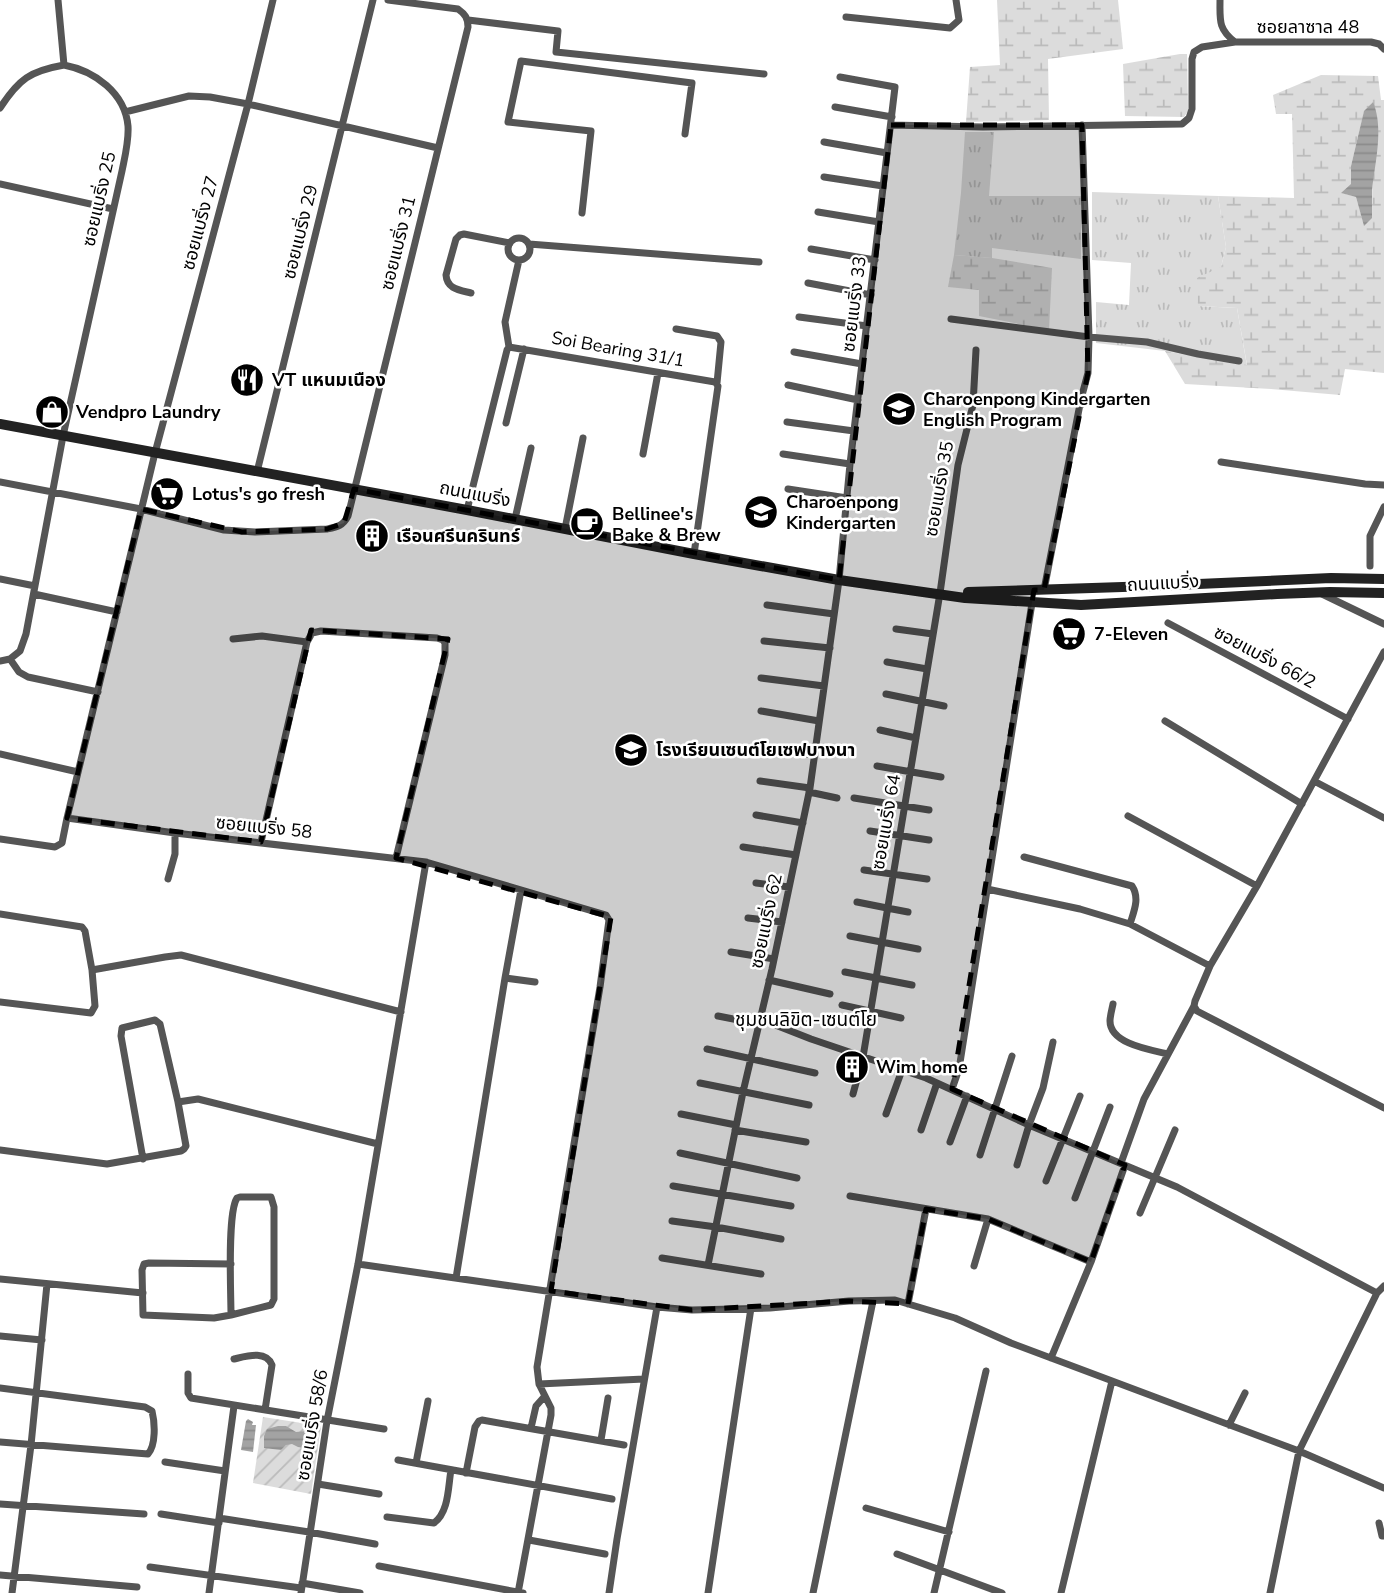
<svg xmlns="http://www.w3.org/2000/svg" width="1384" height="1593" font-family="'Nunito Sans','Noto Sans Thai',sans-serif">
	<defs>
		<pattern id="grass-tufts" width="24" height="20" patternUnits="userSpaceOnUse" patternTransform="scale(1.75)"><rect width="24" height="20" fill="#dcdcdc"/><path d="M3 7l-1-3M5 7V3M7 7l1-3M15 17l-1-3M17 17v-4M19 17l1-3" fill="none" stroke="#bbb"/></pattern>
		<pattern id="wetland-marsh" width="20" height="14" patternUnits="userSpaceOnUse" patternTransform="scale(1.75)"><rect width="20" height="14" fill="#dcdcdc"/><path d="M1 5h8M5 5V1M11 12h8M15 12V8" fill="none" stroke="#bbb"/></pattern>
		<pattern id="garden-furrows" width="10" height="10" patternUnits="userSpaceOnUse" patternTransform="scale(1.75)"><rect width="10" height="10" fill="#dcdcdc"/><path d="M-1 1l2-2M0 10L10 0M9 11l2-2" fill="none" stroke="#bbb"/></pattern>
		<pattern id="water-rules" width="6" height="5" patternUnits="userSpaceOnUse" patternTransform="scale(1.75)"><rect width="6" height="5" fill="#a3a3a3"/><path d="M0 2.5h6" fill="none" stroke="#8b8b8b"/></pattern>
	</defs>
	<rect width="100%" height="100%" fill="#fff"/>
	<path fill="url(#grass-tufts)" d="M965,132H994L989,196H1081V259L992,248V258L954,255L961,193Z
		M1092,192L1218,196L1226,247L1221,267L1198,306L1237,308L1247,366L1165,351L1096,343V302L1129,305L1131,263L1092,260Z"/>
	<path fill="url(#wetland-marsh)" fill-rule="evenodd" d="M997,0H1118L1123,49L1048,59L1049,120L966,122L970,67L1000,65Z
		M1180,54H1187L1188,111L1184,117L1125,116L1123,64Z
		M1321,75L1378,76L1381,100H1384V373L1345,369L1340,395L1271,389L1185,384L1165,351L1247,365L1237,308L1198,306L1197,278L1221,267L1226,247L1218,196L1294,198L1292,114H1276L1273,95ZM1373,102L1372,217L1364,225L1356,197L1342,193L1352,184L1351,166L1364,112Z
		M954,255L992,258L1052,268L1049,330L979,316V290L948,287Z"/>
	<path fill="url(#garden-furrows)" d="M263,1417L321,1426L311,1494L253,1483Z"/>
	<path fill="url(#water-rules)" d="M1373,102C1384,128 1375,162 1372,190C1372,199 1372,208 1372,218L1364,226L1356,197L1341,193L1351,184V166L1364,111Z
		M248,1419L253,1422L252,1425H256L253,1452L241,1450L246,1421Z
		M278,1426H286L296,1432L309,1431L310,1442L305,1448L298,1447L292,1444L286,1445L281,1450L264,1448V1436L267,1429Z"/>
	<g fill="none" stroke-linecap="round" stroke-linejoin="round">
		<path stroke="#555" stroke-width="7" d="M273,0L248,104L155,453L67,818L175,833L426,862L358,1264L327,1421L301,1593
			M1220,0C1220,20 1218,29 1235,42H1371L1379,44L1384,49
			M846,17L950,28L959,20L956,0
			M468,20L558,31L556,52L764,74
			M835,107L892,117
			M0,108C19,79 30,71 64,65
			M125,112L189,96L210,97L248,104L438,148
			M891,125L983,127L1182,124L1189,118L1192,109V59L1194,52L1202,47L1235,42
			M824,142L887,153
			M824,177L883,186
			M0,184L113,209
			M818,212L879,222
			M582,213L591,131L508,122L521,61L692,83L685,134
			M508 249a11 11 0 1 1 22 0a11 11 0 1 1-22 0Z
			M529,244L759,262
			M811,249L875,260
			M808,283L871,295
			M471,293C459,290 447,289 446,275L456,239L460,235L464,234L510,243
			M799,317L867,326
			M951,319L1089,337L1147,342L1198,354L1239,361
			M676,329L717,336L721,342L717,383
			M509,347L505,322L519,260
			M794,352L862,364
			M788,385L858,400
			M787,422L854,431
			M506,423L524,349
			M643,454L658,373
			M783,454L850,464
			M1221,462L1365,484L1384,485
			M257,472L373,0
			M0,482L141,509L224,530L255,532L327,529C337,527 343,526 348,516L468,27C468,18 465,14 458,9L388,0
			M788,489L847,498
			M467,510L507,350L509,347L715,382L718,386L694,554
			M515,519L531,448
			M565,529L583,438
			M1370,566V536L1384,507
			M0,579L35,586
			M1044,590L1081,399L1088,373L1089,337L1082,125
			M34,594L117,612
			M1322,594L1384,624
			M767,605L834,614
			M1168,623L1348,719
			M896,629L933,634
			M233,639L262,636L307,642
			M764,641L830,648
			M10,659L20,651L26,634L63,436L122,171C125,156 129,141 128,126C125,93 95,71 64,65L58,0
			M0,661L10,659L19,672L28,677L98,692
			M887,662L927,669
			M761,678L824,686
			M886,694L944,706
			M761,711L819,721
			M1165,721L1302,804
			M880,730L916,738
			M768,749L814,755
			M0,754L78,772
			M877,766L941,777
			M760,781L810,788
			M1314,781L1384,818
			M809,792L837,798
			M854,798L929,810
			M756,815L803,823
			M1128,816L1257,886
			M870,831L929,840
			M0,839L55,847L62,843L67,818
			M261,842L307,642L312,633L321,631L437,638L443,640L445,643V655L396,858
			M743,847L796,855
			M1024,857L1132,886C1140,898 1134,911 1130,924
			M426,862L606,915L609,920L600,987L537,1367L539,1384L551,1408V1415L518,1593
			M864,870L927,879
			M168,879L175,854V833
			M756,883L789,887
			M987,889L1080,909L1130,924L1210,966
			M857,902L887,908
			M887,908L908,912
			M0,914L82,927L85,931L92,970
			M748,918L782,922
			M850,936L918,949
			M731,952L774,959
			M845,972L912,985
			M505,978L535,982
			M769,980L830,994
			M0,1002L91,1013L95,1006L92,970L165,957L181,955L401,1012
			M1113,1004C1112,1009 1110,1016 1110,1021C1110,1044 1151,1050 1168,1054
			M842,1005L901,1018
			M1194,1006L1197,1011L1384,1108
			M718,1016L759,1024
			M760,1019L811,1039L926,1078L1029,1125L1177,1187L1377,1293
			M707,1049L815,1073
			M700,1083L809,1105
			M952,1089L959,1069L1032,603
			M853,1094L863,1057L940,593L958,465L973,405L976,350
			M681,1114L736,1125
			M886,1114L902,1070
			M735,1130L806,1142
			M921,1130L937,1083
			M950,1142L967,1096
			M0,1150L107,1164L181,1151L184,1149L186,1146L178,1102L198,1099L378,1144
			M680,1153L797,1178
			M980,1155L1012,1056
			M143,1159L121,1036L122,1028L155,1020L160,1024L178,1102
			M1121,1163L1144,1099L1194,1006L1195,1001L1210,966L1257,886L1384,652
			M1017,1165L1029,1125L1043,1088L1053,1042
			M1046,1181L1080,1096
			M673,1186L791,1206
			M850,1196L988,1219L1091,1262
			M1075,1198L1110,1107
			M1140,1213L1175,1130
			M672,1221L716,1227L781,1239
			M662,1258L761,1274
			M358,1264L657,1307L692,1310L770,1308L849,1301L895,1300L955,1318L1011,1343L1299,1451L1384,1488
			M708,1265L743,1092L772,969L810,788L839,580L850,464L895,87L840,77
			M974,1266L988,1219
			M456,1278L505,978L521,890
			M0,1279L143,1293
			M908,1304L926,1209
			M231,1315C231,1293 227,1213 237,1198L240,1197H271L274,1207V1299L271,1305L231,1315L214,1318L143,1315L142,1270L144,1264L149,1263L231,1264
			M0,1336L42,1340
			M1051,1358L1091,1262L1125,1165
			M234,1359C247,1356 266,1350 272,1365L265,1410
			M188,1374V1393L191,1398L384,1429
			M539,1384L644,1379
			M0,1388L145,1407L152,1411C155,1423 156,1445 148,1454L0,1442
			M1229,1425L1245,1393
			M531,1428L536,1406L544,1397
			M601,1440L608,1398
			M398,1460L612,1499
			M165,1462L225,1471
			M416,1463L428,1401
			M466,1473L475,1427L479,1421L482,1420L624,1445
			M318,1484L379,1494
			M0,1504L144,1514
			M866,1508L949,1532
			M161,1514L219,1523
			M387,1517L434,1523C449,1512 448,1487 451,1470
			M219,1518L309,1532L375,1544
			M1379,1523L1382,1536H1384
			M529,1540L605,1554
			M897,1554L1002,1593
			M379,1566L523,1593
			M150,1567L301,1588
			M0,1575L137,1587
			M302,1583L360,1593
			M12,1593L31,1445L47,1284
			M209,1593L234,1406
			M609,1593L617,1539L657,1307
			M708,1593L751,1308
			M813,1593L873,1301
			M934,1593L986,1371
			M1061,1593L1112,1381
			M1270,1593L1299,1451L1377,1293L1384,1286"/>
		<path stroke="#222" stroke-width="10" d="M0,424L467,510L694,554L839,580L965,598L1081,605L1277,594L1330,592L1384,593
			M968,592L1153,586L1331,578L1384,579"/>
	</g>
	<path fill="#000" fill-opacity="0.2" stroke="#000" stroke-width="5" stroke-dasharray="14 9" stroke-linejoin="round" d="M891,125H1082L1088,373L1044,590H1034L952,1089L1125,1165L1091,1262L988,1219L926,1209L908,1304L849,1301L692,1310L551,1291L611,917L396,858L448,639L311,630L261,842L67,818L141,509L242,532L327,529L344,523L354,489L839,580Z"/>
	<defs>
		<g id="restaurant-disc" transform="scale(1.75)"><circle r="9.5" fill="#000" stroke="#fff"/><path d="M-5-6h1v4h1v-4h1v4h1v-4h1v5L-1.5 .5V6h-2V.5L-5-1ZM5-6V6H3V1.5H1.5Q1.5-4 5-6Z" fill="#fff"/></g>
		<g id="school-disc" transform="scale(1.75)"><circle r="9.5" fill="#000" stroke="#fff"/><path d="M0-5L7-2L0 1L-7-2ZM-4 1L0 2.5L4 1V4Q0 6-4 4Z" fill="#fff"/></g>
		<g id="shop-disc" transform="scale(1.75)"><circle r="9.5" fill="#000" stroke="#fff"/><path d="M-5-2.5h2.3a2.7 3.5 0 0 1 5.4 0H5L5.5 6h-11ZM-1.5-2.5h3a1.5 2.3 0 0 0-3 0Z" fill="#fff"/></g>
		<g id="supermarket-disc" transform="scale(1.75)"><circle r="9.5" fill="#000" stroke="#fff"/><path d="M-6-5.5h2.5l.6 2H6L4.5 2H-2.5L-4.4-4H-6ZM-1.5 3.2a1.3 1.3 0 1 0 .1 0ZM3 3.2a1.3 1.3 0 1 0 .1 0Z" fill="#fff"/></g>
		<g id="cafe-disc" transform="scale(1.75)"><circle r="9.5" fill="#000" stroke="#fff"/><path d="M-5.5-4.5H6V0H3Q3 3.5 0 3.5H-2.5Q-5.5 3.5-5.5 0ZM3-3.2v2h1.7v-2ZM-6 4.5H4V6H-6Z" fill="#fff"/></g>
		<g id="building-disc" transform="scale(1.75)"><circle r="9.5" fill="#000" stroke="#fff"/><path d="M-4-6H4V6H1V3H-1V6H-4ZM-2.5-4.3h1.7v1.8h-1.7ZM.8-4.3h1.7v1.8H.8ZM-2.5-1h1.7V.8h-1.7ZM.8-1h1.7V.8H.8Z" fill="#fff"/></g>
	</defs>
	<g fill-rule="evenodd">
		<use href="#restaurant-disc" x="247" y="380"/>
		<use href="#school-disc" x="899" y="409"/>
		<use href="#shop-disc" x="52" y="412"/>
		<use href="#supermarket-disc" x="167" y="494"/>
		<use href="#school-disc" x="761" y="512"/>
		<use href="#cafe-disc" x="587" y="524"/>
		<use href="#building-disc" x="372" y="536"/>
		<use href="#supermarket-disc" x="1069" y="634"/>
		<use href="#school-disc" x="631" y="750"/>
		<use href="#building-disc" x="852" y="1067"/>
	</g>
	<g text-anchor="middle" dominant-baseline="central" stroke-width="5" stroke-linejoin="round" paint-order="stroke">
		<g font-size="18" fill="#000" stroke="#fff">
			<text x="1308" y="27">ซอยลาซาล 48</text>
			<text transform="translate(99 199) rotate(-77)">ซอยแบริ่ง 25</text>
			<text transform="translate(200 223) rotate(-75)">ซอยแบริ่ง 27</text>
			<text transform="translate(300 232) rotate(-76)">ซอยแบริ่ง 29</text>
			<text transform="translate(398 243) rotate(-76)">ซอยแบริ่ง 31</text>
			<text transform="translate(854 304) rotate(-83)">ซอยแบริ่ง 33</text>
			<text transform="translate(618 349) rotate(10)">Soi Bearing 31/1</text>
			<text transform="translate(939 489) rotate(-80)">ซอยแบริ่ง 35</text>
			<text transform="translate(475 494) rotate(11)">ถนนแบริ่ง</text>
			<text transform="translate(1163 583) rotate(-3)">ถนนแบริ่ง</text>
			<text transform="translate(1265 657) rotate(28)">ซอยแบริ่ง 66/2</text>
			<text transform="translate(886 822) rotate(-80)">ซอยแบริ่ง 64</text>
			<text transform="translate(264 827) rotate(6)">ซอยแบริ่ง 58</text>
			<text transform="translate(766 921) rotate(-78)">ซอยแบริ่ง 62</text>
			<text transform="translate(312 1425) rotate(-80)">ซอยแบริ่ง 58/6</text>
		</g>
		<g font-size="18" font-weight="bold" fill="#000" stroke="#fff" text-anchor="start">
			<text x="272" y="380">VT แหนมเนือง</text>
			<text x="923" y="399">Charoenpong Kindergarten<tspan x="923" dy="21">English Program</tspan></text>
			<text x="76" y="412">Vendpro Laundry</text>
			<text x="192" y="494">Lotus's go fresh</text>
			<text x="786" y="502">Charoenpong<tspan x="786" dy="21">Kindergarten</tspan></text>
			<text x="612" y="514">Bellinee's<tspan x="612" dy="21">Bake &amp; Brew</tspan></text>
			<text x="396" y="536">เรือนศรีนครินทร์</text>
			<text x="1094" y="634">7-Eleven</text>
			<text x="656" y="750">โรงเรียนเซนต์โยเซฟบางนา</text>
			<text x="876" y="1067">Wim home</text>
		</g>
		<g font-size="19" fill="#000" stroke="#fff">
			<text x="806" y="1020">ชุมชนลิขิต-เซนต์โย</text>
		</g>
	</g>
</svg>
